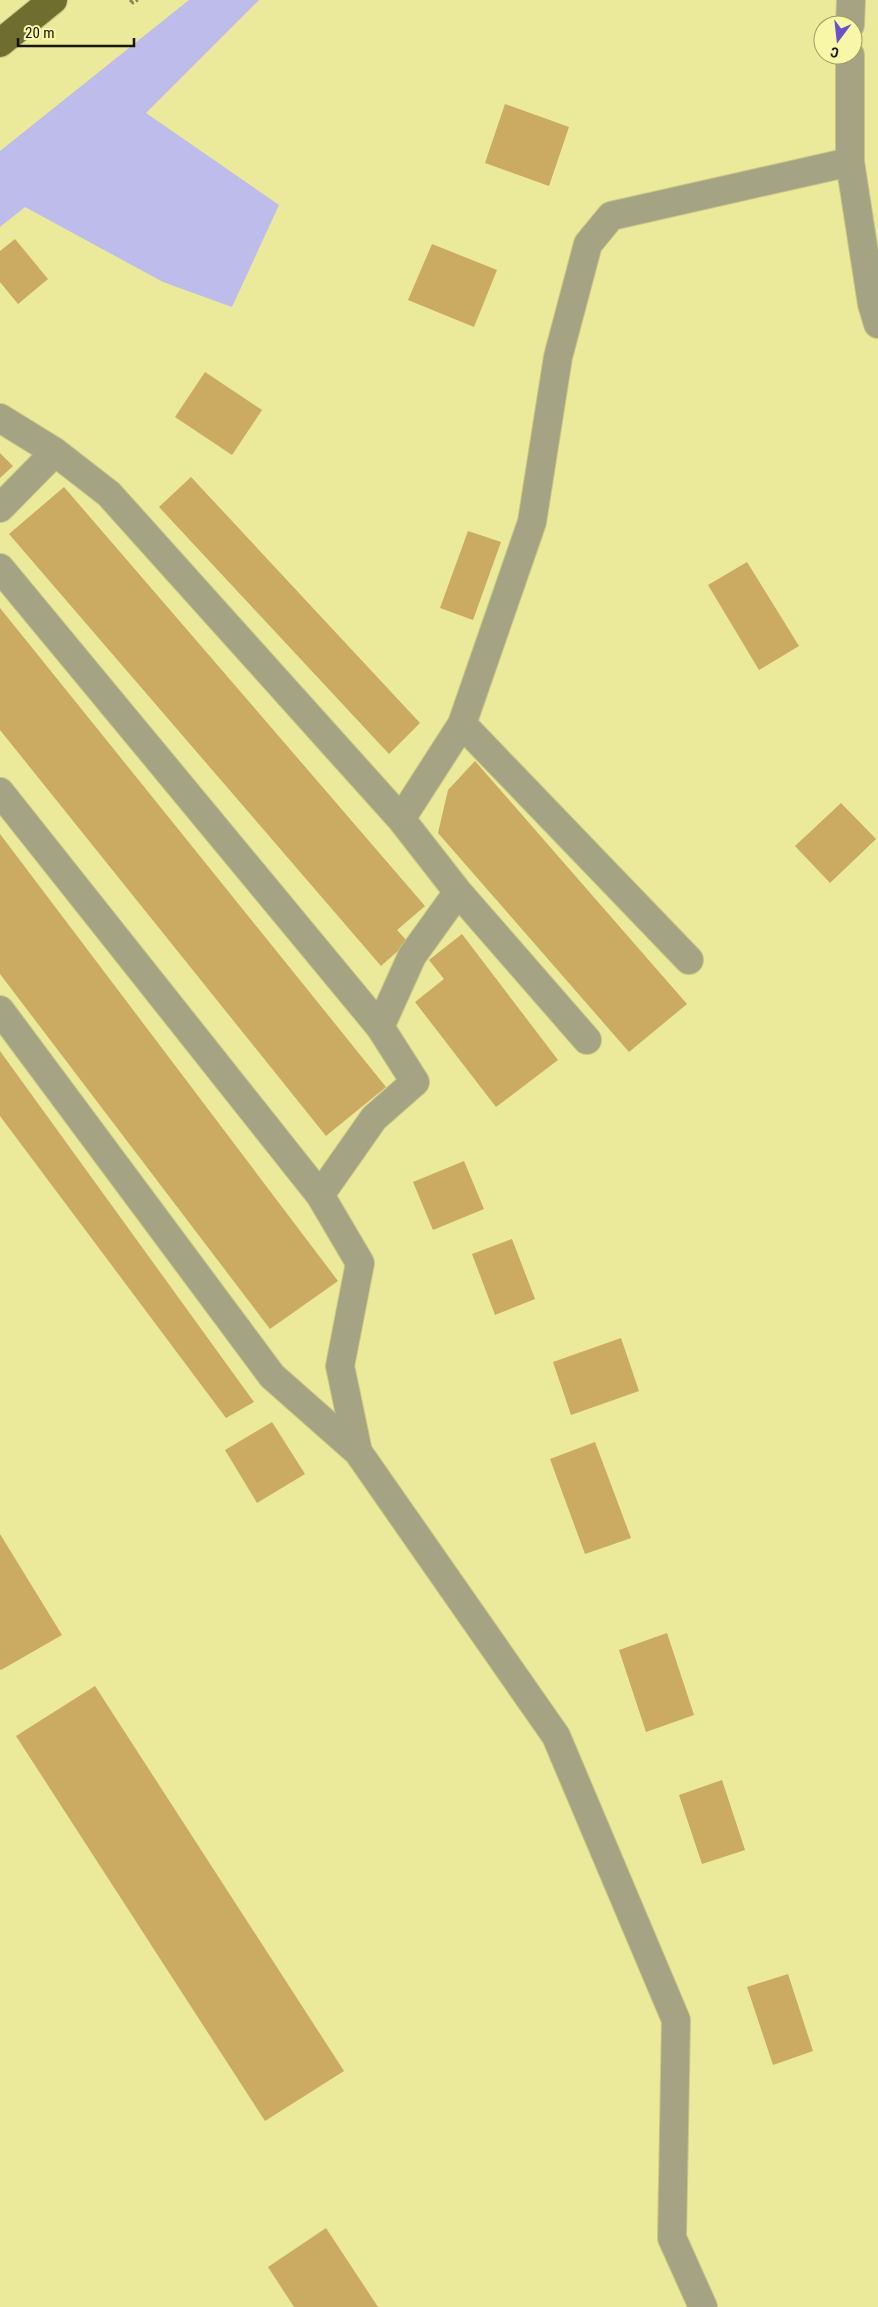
<svg xmlns="http://www.w3.org/2000/svg" width="878" height="2307" font-family="'Roboto Condensed',sans-serif">
	<rect width="100%" height="100%" fill="#ebe99a"/>
	<path fill="#bebceb" d="M189,0H259L146,113L279,205L232,307L163,282L25,207L0,227V151Z"/>
	<path fill="#caab61" d="M505,104L569,127L549,186L485,163Z
		M15,239L48,279L18,304L0,282V251Z
		M432,244L497,270L474,327L408,300Z
		M205,372L262,410L232,455L175,417Z
		M0,453L13,466L0,478Z
		M191,477L420,723L389,754L159,507Z
		M64,487L425,906L397,930L408,942L381,966L9,534Z
		M468,531L501,542L473,620L440,608Z
		M747,562L799,646L759,670L708,585Z
		M0,608L386,1087L326,1136L0,730Z
		M475,761L687,1004L629,1052L438,833L448,790Z
		M841,803L876,839L830,883L795,846Z
		M0,834L338,1281L270,1329L0,974Z
		M462,934L558,1060L496,1107L415,1002L444,979L429,960Z
		M0,1051L254,1402L226,1418L0,1116Z
		M464,1161L484,1209L433,1230L413,1182Z
		M512,1239L535,1299L495,1315L472,1254Z
		M621,1338L639,1391L571,1415L553,1362Z
		M272,1422L305,1474L257,1503L225,1450Z
		M595,1442L631,1538L585,1554L550,1459Z
		M0,1534L62,1635L1,1670L0,1669Z
		M667,1633L694,1715L646,1732L619,1650Z
		M95,1686L344,2071L265,2121L16,1736Z
		M722,1780L745,1850L702,1864L679,1795Z
		M788,1974L813,2051L773,2065L747,1987Z
		M326,2228L378,2307H294L268,2267Z"/>
	<g fill="none" stroke-linecap="round" stroke-linejoin="round">
		<g stroke="#c9c781" stroke-width="30">
			<path id="minor" d="M850,25L851,0
				M850,55V162L872,304L878,324
				M0,418L55,452L0,508
				M55,452L109,494L401,819
				M0,568L380,1027
				M462,724L689,960
				M0,792L320,1195
				M458,892L587,1040
				M0,1010L272,1376L358,1452
				M703,2307L672,2238L676,2020L556,1736L358,1452L340,1366L360,1263L320,1195L374,1118L415,1082L380,1027L412,956L458,892L401,819L462,724L532,522L558,357L588,244L611,216L850,162"/>
		</g>
		<g stroke="#c9c781" stroke-width="30">
			<path id="major" d="M0,43L53,0"/>
		</g>
		<path stroke="#8a8854" stroke-width="3" stroke-dasharray="5 2.5" stroke-linecap="butt" d="M130,0L133,3L138,0"/>
		<use href="#minor" stroke="#a4a484" stroke-width="28"/>
		<use href="#major" stroke="#706e2f" stroke-width="28"/>
	</g>
	<g transform="translate(838 40) rotate(195)"><circle r="24" fill="#f8f7a7" stroke="#9e9d64"/>
	<path d="M0-4L9 19L0 12L-9 19Z" fill="#6951cb"/>
	<text y="-8" font-size="14" font-weight="bold" text-anchor="middle" fill="#161500">С</text>
	</g>
	<path d="M18 38v8h116v-8" fill="none" stroke="#161500" stroke-width="2.5"/>
	<text x="25" y="38" font-size="15" fill="#161500" stroke="#f8f7a7" stroke-width="4" paint-order="stroke">20 m</text>
</svg>
